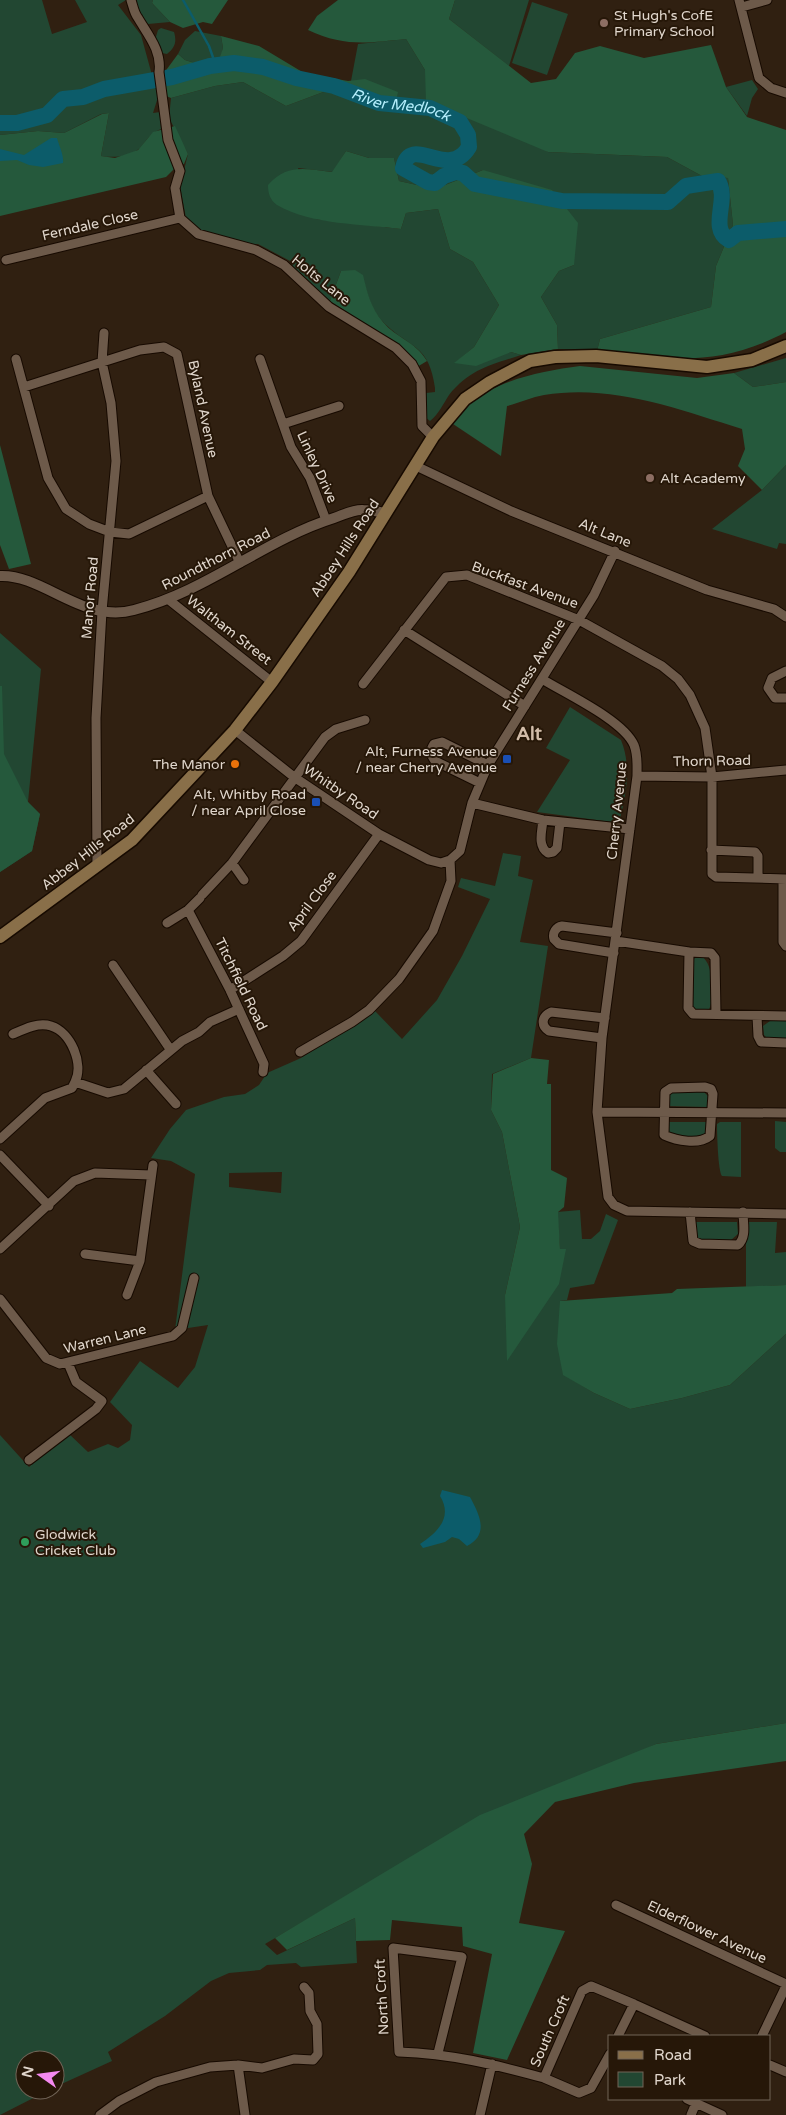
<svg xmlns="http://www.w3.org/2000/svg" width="786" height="2115" font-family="'Varela Round',sans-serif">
	<rect width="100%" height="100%" fill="#302011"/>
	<path fill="#224732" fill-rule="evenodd" d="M0,0H42L52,34L87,22L75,0H126L118,5L141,35L158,97L153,113L160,112L161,129C150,133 147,140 140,148C130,157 113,158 101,156L109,113L101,114L64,133L38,131L0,135Z
		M135,0H153L152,3L170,22L148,24L141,18Z
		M455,0H529L509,66L449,19Z
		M532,2L568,14L547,75L512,63Z
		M161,28L174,32C177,42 175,48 167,54L162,53L155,40L158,30Z
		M195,31L221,36L223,48L221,57L204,66L185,60L178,54L185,40Z
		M406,39L425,70L548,152L667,157L702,176L728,178L733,225L716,266L711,307L600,339L597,351L558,349L557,325L541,297L559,271L574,265L483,170L435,189L399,181L394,158H369L346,151L333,172L298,168L316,219L401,229L406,213L438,209L450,249L473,262L499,305L474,347L455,363L511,352L521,355C491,365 470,369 449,395C443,404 439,414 430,421L425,417L426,393L435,392V388C429,344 411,349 385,324C371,311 367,292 362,275L341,271L330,301L293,270L292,262L258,244H241L200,231L186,218L180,186L188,154L169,118L171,98L215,86L243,82L286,106L326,91L372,104L351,81L358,44Z
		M752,80L758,89L752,98L747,116L726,87Z
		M786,358V382L753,387L734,373Z
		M786,465V544L779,543L777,549L712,529L762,490Z
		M0,633L41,669L28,802L40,814L32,851L0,872Z
		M570,707L621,740C632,767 626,795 619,823L537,812L570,760L546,748Z
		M503,853L521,856L518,876L533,880L520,942L548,946L531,1058L492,1074L491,1110L502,1132L520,1227L505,1295L565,1249H560L557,1212L580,1210L582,1239H591L600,1231L606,1214L618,1220L594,1284L570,1288L567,1300L560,1301L563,1374L594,1393L630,1409L682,1398L730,1385L786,1334V1723L656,1744L399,1865L265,1944L277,1955L355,1918L357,1963L301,1967L296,1963L267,1965L260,1970L229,1973L211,1981L165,2016L108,2052L112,2061L55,2087V2060H25V2090H49L0,2115V1435L29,1467L67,1432L88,1452L108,1444L118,1448L130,1440L132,1425L110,1402L140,1361L178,1388L195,1367L208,1325L175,1330L195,1174L171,1161L151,1158L170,1129L186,1110L224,1097L245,1094L259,1085L267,1073L301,1058L375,1011L402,1039L437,1000L462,956L490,899L458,887L461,878L495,886ZM282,1172L281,1193L229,1187V1173Z
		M702,957C714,963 715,1002 708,1011H697L692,1006V960L695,958Z
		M770,1021H786V1039H768L764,1035L763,1026Z
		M674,1091L704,1092L709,1097L707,1107L668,1106L667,1096Z
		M775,1121L786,1122V1152H780L775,1148Z
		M666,1122H708L709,1128L704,1137L674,1138L668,1135Z
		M720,1122H741V1177L722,1176C718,1171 717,1133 717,1124Z
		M694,1222H737L738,1234L731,1240H699L695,1238Z
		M749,1222H777L775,1253L786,1252V1285L746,1287V1227Z"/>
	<path fill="#25593c" d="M153,0H228L212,24L203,22L183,28L170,22L152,3Z
		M338,0H455L449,19L531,83L556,79L575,53L600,46L644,58L711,45L726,87L747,117L786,130V332C718,368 670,359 597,351L600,339L711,307L716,266L733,225L728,178L702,176L667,157L548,152L426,101L425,70L406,39C368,43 344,47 308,30L317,16Z
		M221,36L259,46L304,73L348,81L365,79L398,92L396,101L373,104L326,91L286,106L243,82L215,86L171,98L166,96L164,73L178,54L185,60L204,66L220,57L223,48Z
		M109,113L101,156L115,158L138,150L153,132L175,126L188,154L184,164L176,167L166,177L0,216V135L38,131L64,133L102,114Z
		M346,151L369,158H394L399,181L435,189L483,170L552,190L578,223L574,265L559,271L541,297L557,325L558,349L521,355L511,352L476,366L454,363L474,347L499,305L473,262L450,249L438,209L406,213L401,229C363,224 311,225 277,205C270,200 268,193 268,185C287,163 306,169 332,172Z
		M355,270L363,275C367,292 371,308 383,322C396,338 415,341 427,361L417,367L378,332L330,301L341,271Z
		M580,366L697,378L734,373L753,387L786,382V465L762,490L738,466L745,449L742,429C677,409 613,384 544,395C532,397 519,403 507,406L501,456L453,424C458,418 463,408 470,403C500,379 543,371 580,366Z
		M0,445L31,564L9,569L0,545Z
		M0,686H2L4,754L28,802L40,814L32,851L0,872Z
		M531,1058L549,1060L547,1084H551V1170L567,1178L564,1207L558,1212L560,1249H566L559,1284L507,1361L505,1295L520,1227L502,1132L491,1110L493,1074Z
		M786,1285V1334L730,1385L682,1398L630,1409L594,1393L563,1375L557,1344L560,1301L672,1293L677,1289Z
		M786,1723V1761L634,1783L555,1802L524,1834L532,1864L519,1923L565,1931L507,2060L473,2053L492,1954L463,1946L462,1927L392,1920L390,1940L356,1941L355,1918L287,1950L275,1938L480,1815L656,1744Z"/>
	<path fill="#0c5c6a" d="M51,138H57C59,146 64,155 63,163L43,167L29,165L17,160L0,161V149L24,155Z
		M442,1490L470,1497C479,1514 490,1534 467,1546L459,1539L452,1537L445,1542L423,1548L420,1544C438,1532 453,1517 440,1496Z"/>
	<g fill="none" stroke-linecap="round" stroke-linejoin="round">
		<path stroke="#0c5c6a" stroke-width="2.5" d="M183,0L209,46L216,66"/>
		<path stroke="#0c5c6a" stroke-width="16" id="s1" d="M0,123H17L47,115L63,99L83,97L104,89L172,77L210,66L234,63L263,67L296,78L334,86L379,103L430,108L460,122L468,135L469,147C448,182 411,132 403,168L428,182L435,183L444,176L456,172L463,173L475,184L562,201L668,202L686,186L718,181C730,199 708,228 729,240L738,233L786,229"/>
		<g stroke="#170a00" stroke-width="11">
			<path id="minor" d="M131,0C133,6 134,13 138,18C148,35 162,51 159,72L168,140L180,171L175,188L180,218L198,234L256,250L284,265L329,307L396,348L412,364L421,381L422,426L433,437
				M739,0L759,78L771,88L786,93
				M742,7L767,0
				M6,260L180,218
				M16,359L48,478L66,509L89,524L110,532L129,534L208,496
				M260,359L291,447L310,478L326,520
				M24,387L140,350L164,347L177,354L208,496L240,563
				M283,424L339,406
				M416,466L511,511L707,590L774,609L786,617
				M169,600L272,682
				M404,630L525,706
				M786,671L772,678L768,688L775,698H786
				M542,679C566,694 623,720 634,745C638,755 637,765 637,776L602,1038L597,1112L608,1197L614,1205L627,1211L786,1214
				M363,684L446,577L467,575L579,620L662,666L678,679L690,695L705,728L712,777V874L716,877L786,879
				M235,730L294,777L379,834L429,860L441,863L450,860L460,851L472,803L488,765L594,595L615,551
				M637,776L712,777L786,770
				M480,783L435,761C430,754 430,750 434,744L442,742L488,765
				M472,803L543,820L630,829
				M543,820C542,831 537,846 548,853L553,852L557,848L560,822
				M711,850L755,852L758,856V878
				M232,863L244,880
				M97,866L96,718L102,611L116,461L111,403L102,362L104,333
				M783,879V942L786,946
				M202,895L232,863L325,737L336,729L365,720
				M188,910L230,990L264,1064L263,1072
				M167,923L188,910L200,898
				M616,941L689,952L688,1008L693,1014L786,1016
				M689,952L711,953L715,958L716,1014
				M614,953L559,944L554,939C552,933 556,927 562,926L617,933
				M113,965L170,1049
				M230,990L283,956L301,941L379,834
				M757,1016L758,1036L761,1042L786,1043
				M13,1034C24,1029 38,1022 51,1026C71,1032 84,1064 75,1082
				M602,1038L549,1031C540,1025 542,1016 551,1012L605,1018
				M300,1052L352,1022L369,1010L399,979L433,931L451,881L450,860
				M146,1070L176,1104
				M705,1087L711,1089L713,1094L710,1136C699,1145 677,1141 664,1135L665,1092L671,1088Z
				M597,1112L786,1113
				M0,1139L45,1098L72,1088L75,1082L108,1093L124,1089L182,1041L199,1032L210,1022L239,1009
				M0,1155L49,1206
				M690,1212L693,1241L700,1244L738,1245C747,1237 743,1223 743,1212
				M0,1249L74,1181L95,1173L151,1175
				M85,1254L140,1261
				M127,1295L140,1261L153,1165
				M0,1299L46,1358L60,1364L173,1336L182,1328L194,1278
				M29,1460L96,1409L102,1401L76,1382L68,1363
				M616,1905L786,1984
				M634,2004L705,2036
				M762,2036L786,1986
				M438,2053L462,1957L393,1948L399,2052C452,2054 493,2064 544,2078
				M610,2054L591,2088L579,2093L544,2078L582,1991L591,1986L634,2004L618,2036
				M238,2065L245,2115
				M770,2065L786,2072
				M687,2099L722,2115
				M100,2115L119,2101L156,2082L210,2067L238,2065L262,2068L294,2059L313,2060L318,2054L317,2024L310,2011L309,1993L304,1987
				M480,2115L492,2064
				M691,2115L696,2103"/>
		</g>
		<g stroke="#170a00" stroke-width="12">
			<path id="tertiary" d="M0,576C43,574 83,624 134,610C206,592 264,540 334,518C343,515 354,509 363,510C371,510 379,512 386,513"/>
		</g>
		<g stroke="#170a00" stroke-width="15">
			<path id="secondary" d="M0,937L132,840L235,730L272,682L349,572L433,437L465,399L490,382L530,361L555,357L596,356L707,367L752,360L786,346"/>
		</g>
		<use href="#minor" stroke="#6d5a4a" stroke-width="9"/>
		<use href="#tertiary" stroke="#6d5a4a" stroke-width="10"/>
		<use href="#secondary" stroke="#896f49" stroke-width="12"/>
	</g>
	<g fill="#8d6e63" stroke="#261708" stroke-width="2">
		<circle cx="604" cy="23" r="5"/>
		<circle cx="650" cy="478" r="5"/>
	</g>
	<g fill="#1a4fb4" stroke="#261708" stroke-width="2">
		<rect x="502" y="754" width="10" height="10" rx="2.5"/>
		<rect x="311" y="797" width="10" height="10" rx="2.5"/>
	</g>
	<circle fill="#e8710a" stroke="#261708" stroke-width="2" cx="235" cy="764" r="5"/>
	<circle fill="#2e9e5b" stroke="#261708" stroke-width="2" cx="25" cy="1542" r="5"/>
	<g text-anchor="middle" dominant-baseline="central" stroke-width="4" stroke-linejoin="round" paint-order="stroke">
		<g font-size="14" fill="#e1d7cd" stroke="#261708" text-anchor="start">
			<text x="614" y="15">St Hugh's CofE<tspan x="614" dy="16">Primary School</tspan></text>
			<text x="660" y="478">Alt Academy</text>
			<text x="497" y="751" text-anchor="end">Alt, Furness Avenue<tspan x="497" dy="16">/ near Cherry Avenue</tspan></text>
			<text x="225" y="764" text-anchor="end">The Manor</text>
			<text x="306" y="794" text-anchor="end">Alt, Whitby Road<tspan x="306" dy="16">/ near April Close</tspan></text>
			<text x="35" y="1534">Glodwick<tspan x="35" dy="16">Cricket Club</tspan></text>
		</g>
		<g font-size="14" fill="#e1d7cd" stroke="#261708">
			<text transform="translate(90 225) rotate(-13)">Ferndale Close</text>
			<text transform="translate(321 280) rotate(39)">Holts Lane</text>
			<text transform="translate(203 409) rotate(78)">Byland Avenue</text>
			<text transform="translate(317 467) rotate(65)">Linley Drive</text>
			<text transform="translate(605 533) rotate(22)">Alt Lane</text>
			<text transform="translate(345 548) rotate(-57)">Abbey Hills Road</text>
			<text transform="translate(216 559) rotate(-27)">Roundthorn Road</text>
			<text transform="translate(525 585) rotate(20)">Buckfast Avenue</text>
			<text transform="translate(90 598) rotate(-85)">Manor Road</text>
			<text transform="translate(229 630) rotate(38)">Waltham Street</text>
			<text transform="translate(534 665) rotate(-58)">Furness Avenue</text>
			<text transform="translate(712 761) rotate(-1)">Thorn Road</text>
			<text transform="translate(341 792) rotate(34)">Whitby Road</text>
			<text transform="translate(617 811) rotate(-84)">Cherry Avenue</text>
			<text transform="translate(88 852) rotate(-38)">Abbey Hills Road</text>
			<text transform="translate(312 901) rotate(-53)">April Close</text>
			<text transform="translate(241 984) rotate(64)">Titchfield Road</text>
			<text transform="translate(105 1339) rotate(-14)">Warren Lane</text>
			<text transform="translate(707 1932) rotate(25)">Elderflower Avenue</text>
			<text transform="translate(382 1997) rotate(-93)">North Croft</text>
			<text transform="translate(550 2031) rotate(-66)">South Croft</text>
		</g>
		<g font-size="15" font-style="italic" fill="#b5effd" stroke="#261708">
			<text stroke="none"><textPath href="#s1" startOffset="419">River Medlock</textPath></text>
		</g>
		<g font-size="19" font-weight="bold" fill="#d1bca9" stroke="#261708">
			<text x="529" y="734">Alt</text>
		</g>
	</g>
	<rect x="608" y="2035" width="162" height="65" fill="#261708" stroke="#716457"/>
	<rect x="618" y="2051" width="25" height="8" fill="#896f49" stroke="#716457"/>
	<text x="654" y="2060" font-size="15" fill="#e1d7cd">Road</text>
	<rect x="618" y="2072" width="25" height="15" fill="#224732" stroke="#716457"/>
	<text x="654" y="2085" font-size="15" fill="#e1d7cd">Park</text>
	<g transform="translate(40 2075) rotate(284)"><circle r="24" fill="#261708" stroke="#716457"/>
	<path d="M0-4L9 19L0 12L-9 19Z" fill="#f489f0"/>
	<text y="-8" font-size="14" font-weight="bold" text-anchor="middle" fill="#e1d7cd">N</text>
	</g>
</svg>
